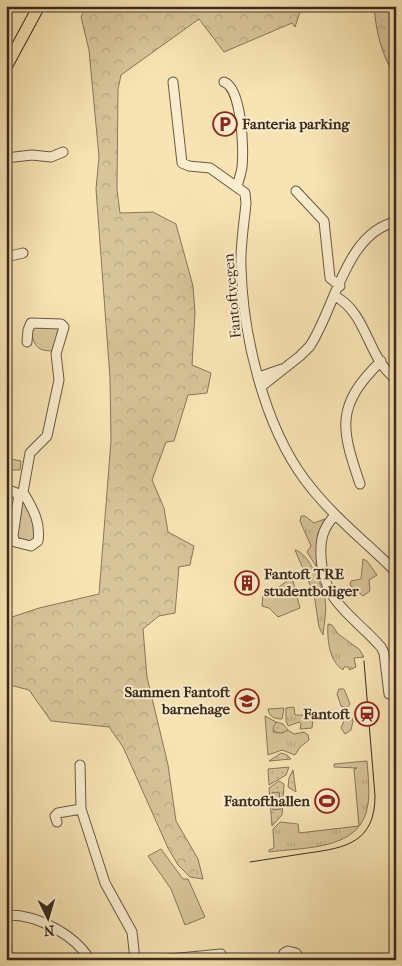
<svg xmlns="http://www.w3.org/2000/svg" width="402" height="966" font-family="'IM FELL French Canon',serif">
	<defs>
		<pattern id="grass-tufts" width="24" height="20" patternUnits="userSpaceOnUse" patternTransform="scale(1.25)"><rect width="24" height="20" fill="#d8c499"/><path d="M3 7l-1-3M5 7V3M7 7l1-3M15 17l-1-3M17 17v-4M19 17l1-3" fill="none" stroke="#baa883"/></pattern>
		<pattern id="forest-crowns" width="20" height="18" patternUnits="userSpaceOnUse" patternTransform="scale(1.25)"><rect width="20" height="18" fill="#d8c499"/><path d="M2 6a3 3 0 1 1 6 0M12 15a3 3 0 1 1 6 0" fill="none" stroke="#baa883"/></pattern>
		<pattern id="garden-dots" width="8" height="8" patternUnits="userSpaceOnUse" patternTransform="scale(1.25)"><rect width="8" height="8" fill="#d8c499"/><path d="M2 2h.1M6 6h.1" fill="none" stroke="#baa883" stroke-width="1.8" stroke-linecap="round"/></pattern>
	</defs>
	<rect width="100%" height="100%" fill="#f8e4b3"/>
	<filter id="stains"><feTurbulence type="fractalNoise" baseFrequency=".004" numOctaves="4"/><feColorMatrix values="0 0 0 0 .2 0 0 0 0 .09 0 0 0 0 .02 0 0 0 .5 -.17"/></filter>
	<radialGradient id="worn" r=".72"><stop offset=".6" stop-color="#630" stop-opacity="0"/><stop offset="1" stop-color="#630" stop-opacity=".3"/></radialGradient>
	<path fill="url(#grass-tufts)" stroke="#89765a" d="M301,516H305L314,523L325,519L318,533L316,566L307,552L311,546L300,521Z
		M295,550C309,553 322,586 325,599C327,610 324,624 323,635L319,627L314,594Z
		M328,624L332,625L338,634L359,649L364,657L354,658L356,667L349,670V667H344L343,670C329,661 327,639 328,624Z
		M339,689H344L350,704L347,708L341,706L337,694Z
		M294,707L295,715H309L313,718L312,728L300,729L301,724L299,722L288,726L286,721V708Z
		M284,708L282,719C275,719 269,717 268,709Z
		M265,716L276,722L274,732L288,730L294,734L304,732L308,735L309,740L300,747L295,755L282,750L268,755Z
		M346,716H351L353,721L351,730L345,734L341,728Z
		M367,761C368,775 370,790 368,804C362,851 305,847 269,852V850L274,848L273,829L280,822L298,824L299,833L359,826L354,769L357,768L334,767V764Z"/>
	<path fill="url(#forest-crowns)" stroke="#89765a" d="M86,6H302L295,27L292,23L224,52L199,19L121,75L118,89L117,189L120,213L153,212L176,224L193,286L195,313L192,365L211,373L207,393L188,395L174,441L166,442L152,480L164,508L168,532L194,546L190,565L179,567L175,613L159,616L143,629L147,677L168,765L176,821L198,859L203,879L190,877L178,865L168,848L123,747L109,727L51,721L29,690L6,684V619L39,608L99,594L111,441L110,378L96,189L99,157L89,50L81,17Z
		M374,6H396V78C382,56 376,33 374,6Z"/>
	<path fill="#d8c499" stroke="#89765a" d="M54,324L61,332L54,351C37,351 35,347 31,332L35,326Z
		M6,458L21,461L20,470H6Z
		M23,497L35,519L36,541L31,543L18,540C13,527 19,510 23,497Z
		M363,559L367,561L377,575L369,580L370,591L363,596L350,585L351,581L361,579Z
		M288,580L293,581L300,608L278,617L269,608L262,606L263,594H270Z
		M279,792L281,809L273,810L272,793Z
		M161,849L183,879H188L205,917L185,925L171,889L148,856Z"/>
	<path fill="url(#garden-dots)" stroke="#89765a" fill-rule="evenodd" d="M276,722L283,724L288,730L282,733L275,732L273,728Z
		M281,753L287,755L291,759L269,761Z
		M289,767L286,775L269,785L268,769Z
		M293,770L296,792L288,787L289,778Z
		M279,781L284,784L282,815L272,826L269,788ZM279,792L281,809L273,810L272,793Z"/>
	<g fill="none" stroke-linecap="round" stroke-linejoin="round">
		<g stroke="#6a5842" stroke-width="11">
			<path id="minor" d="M173,82L182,163L189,166L210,168L245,193L246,203C244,225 240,246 241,268C243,336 264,425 305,480C331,515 365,541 396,572
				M224,82C242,88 244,151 242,167C241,174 239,180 237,186
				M6,158L32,155L51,157L63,152
				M296,191L324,221L330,278L340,286
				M6,257L23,253
				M335,296C368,314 367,358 396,379
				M259,377L282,369
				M262,386L300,356L310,346C335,308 346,232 396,222
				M360,484C341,428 335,406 381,361
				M6,489L19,494L23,492L30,453L47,436L59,380L56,354L64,327L61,324L31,323L28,330L27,342
				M19,494L13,536L15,542L31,546L38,541C41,521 32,508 23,492
				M335,515C323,528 320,539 321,557C323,603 354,616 381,647L384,653L389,694
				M80,765L81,809L105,883L132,932L135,960
				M57,822L55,816L58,813L81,809
				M6,906L9,915C38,915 75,935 90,960
				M159,960L221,954
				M283,960L284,953L288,951L296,953L300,960"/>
		</g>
		<g stroke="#3a291c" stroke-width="13">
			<path id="major" d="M6,67L39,6
				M6,918L9,915"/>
		</g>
		<use href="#minor" stroke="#faedce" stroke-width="9"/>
		<use href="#major" stroke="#f8e4b3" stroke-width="11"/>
		<path stroke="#3a291c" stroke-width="1" d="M250,862C269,859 289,856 308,853C346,848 375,842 375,796L364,661"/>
	</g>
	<defs>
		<g id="parking-ring" transform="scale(1.25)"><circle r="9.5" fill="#faedce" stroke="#8f2418" stroke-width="1.5"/><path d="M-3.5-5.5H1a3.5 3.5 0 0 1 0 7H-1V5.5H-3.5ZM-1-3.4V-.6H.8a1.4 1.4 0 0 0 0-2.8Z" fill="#8f2418"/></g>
		<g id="building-ring" transform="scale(1.25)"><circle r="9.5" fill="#faedce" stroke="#8f2418" stroke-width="1.5"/><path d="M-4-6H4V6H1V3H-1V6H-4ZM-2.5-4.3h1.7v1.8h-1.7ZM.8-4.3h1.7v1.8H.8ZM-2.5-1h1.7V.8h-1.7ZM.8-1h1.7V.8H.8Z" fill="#8f2418"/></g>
		<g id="school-ring" transform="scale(1.25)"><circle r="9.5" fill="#faedce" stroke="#8f2418" stroke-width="1.5"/><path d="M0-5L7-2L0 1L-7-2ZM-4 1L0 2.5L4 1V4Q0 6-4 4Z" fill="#8f2418"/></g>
		<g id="station-ring" transform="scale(1.25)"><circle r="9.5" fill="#faedce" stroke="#8f2418" stroke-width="1.5"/><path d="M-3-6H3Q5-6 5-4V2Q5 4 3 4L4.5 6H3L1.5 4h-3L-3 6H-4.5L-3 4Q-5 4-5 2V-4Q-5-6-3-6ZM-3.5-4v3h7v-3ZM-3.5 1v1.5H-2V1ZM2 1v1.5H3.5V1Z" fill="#8f2418"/></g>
		<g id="stadium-ring" transform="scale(1.25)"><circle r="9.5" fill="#faedce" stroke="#8f2418" stroke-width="1.5"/><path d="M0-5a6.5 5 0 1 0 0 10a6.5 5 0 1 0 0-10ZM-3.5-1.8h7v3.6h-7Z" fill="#8f2418"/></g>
	</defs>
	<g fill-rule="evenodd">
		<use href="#parking-ring" x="225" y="124"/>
		<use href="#building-ring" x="247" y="583"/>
		<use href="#school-ring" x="247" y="701"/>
		<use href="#station-ring" x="367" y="714"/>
		<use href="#stadium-ring" x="327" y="801"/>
	</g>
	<g text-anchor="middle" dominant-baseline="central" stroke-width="4" stroke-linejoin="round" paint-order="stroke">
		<g font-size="15" font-weight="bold" fill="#3a291c" stroke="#faedce" text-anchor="end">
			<text x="242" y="124" text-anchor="start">Fanteria parking</text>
			<text x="264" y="574" text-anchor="start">Fantoft TRE<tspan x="264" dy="17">studentboliger</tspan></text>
			<text x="230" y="692">Sammen Fantoft<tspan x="230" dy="17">barnehage</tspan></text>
			<text x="350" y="714">Fantoft</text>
			<text x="310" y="801">Fantofthallen</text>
		</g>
		<g font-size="15" fill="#3a291c" stroke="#faedce">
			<text transform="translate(232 296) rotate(-95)">Fantoftvegen</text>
		</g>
	</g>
	<rect width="402" height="966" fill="none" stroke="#f8e4b3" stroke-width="25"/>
	<rect x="8" y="8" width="387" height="951" fill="none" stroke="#3a291c" stroke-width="2.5"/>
	<rect x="12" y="12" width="377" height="941" fill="none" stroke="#3a291c"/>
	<g transform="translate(48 918) rotate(175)" stroke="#faedce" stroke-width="4" paint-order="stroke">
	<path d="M0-4L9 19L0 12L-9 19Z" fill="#3a291c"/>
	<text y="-8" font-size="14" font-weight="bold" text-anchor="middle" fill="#3a291c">N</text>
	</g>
	<rect width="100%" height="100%" filter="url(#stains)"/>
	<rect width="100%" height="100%" fill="url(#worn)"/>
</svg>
